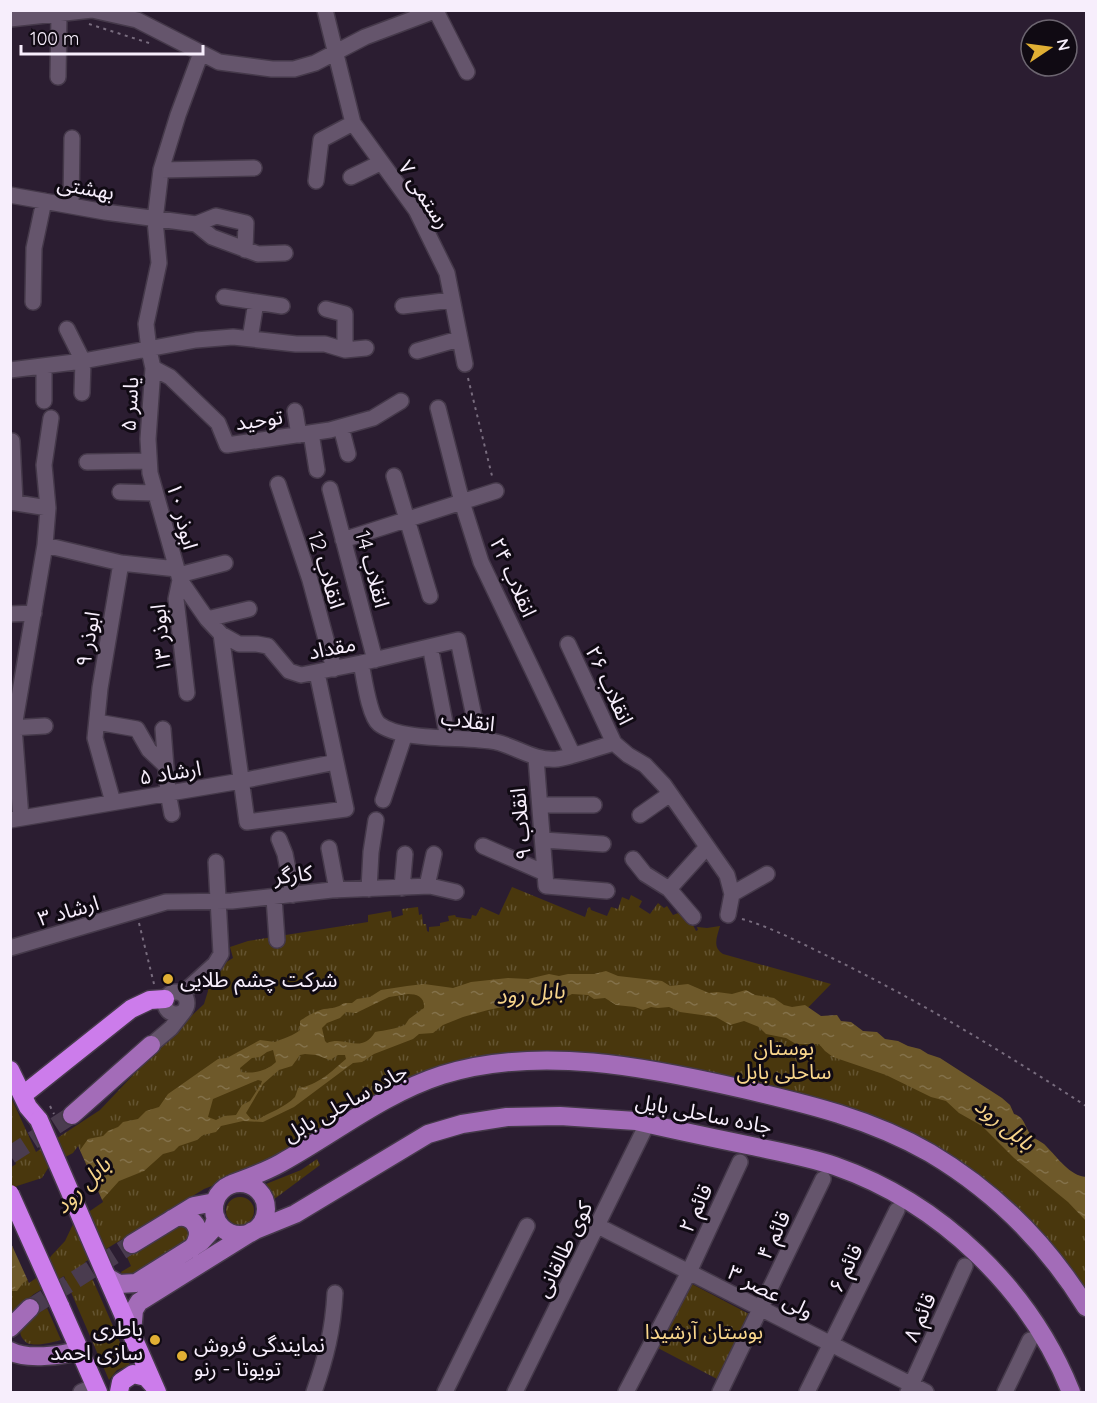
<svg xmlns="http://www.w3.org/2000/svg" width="1097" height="1403" font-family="Quicksand,'Noto Sans Arabic',sans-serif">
	<defs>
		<pattern id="grass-tufts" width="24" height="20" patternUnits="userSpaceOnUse" patternTransform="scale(1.5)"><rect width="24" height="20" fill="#49370d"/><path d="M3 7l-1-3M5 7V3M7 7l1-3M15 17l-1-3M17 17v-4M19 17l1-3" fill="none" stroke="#645431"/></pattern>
		<pattern id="water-ripples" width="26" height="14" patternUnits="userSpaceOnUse" patternTransform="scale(1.5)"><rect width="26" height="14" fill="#6e592a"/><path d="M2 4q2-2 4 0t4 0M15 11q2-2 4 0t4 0" fill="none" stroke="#83714a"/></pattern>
	</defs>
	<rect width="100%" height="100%" fill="#2b1d31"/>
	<path fill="url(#grass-tufts)" d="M512,887L585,917L588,908L590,907L591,910L607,916L611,907L618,909L622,897L629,900L631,895L642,901L639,907L650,914L658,903L664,908L667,906L673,915L681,912L691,921L696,931L698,930L697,927L707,928L720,926C717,937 712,947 723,954L831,984L796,1020L960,1090L1086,1184V1307L969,1179L815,1106L540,1061L378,1096L355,1106L337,1116L303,1143L253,1170L204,1189L85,1262L130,1365L117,1370L109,1380L64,1276L34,1294L11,1313L10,1168L16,1164L11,1151L10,1095L36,1152L100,1110L169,1037L204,1004L208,991L205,975L233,958L230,947L248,941L368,922V915L391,911L392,918L403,915L402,909L418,907L419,915L422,914L423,924H426L427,931L429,932V927L440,926V923L449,921L448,916L455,915L456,917L471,919L472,915L476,916L481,907L499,915Z
		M317,1159L320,1165L273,1200L266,1184L301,1170Z
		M226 1211a14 14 0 1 1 28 0a14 14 0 1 1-28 0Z
		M182,1226L188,1228L190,1233L187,1240L132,1277L122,1274L121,1272L131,1266L127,1257L177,1227Z
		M690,1283L751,1315L717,1379L656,1347Z
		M47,1308L61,1340C52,1342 40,1346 31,1344C28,1344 25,1342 23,1339C12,1325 37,1314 47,1308Z"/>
	<path fill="url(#water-ripples)" fill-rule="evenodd" d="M606,971L618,976L662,981L670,986L688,984L709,993L717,992L732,994L746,990L755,995L774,998L784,1005L792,1007L805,1005L821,1016L837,1015L841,1021L851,1022L863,1031L877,1032L885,1039L898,1041L908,1046L920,1049L928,1054L940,1058L1002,1098L1010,1105L1014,1114C1025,1117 1024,1126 1031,1135C1035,1140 1042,1141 1046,1146C1057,1157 1070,1176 1086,1177V1221L1068,1202L1014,1158L982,1126L959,1113L946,1101L931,1097L886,1075L833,1057L825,1051L819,1044H796L786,1038L766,1034L759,1027L744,1021L730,1025L716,1017L680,1012L669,1007L658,1008L651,1007L643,1010L635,1007L616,1005L605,998L594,999L588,995L572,994L562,999L531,1001L488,1010L463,1017L443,1025L433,1033L419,1034L413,1039L374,1054L362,1062L353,1063L294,1107L263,1122L243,1121L221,1126L216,1132L203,1135L197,1140L179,1146L174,1151L163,1154L144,1171L119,1181L102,1200L75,1217L29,1279L23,1283L17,1291H11L10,1195L44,1180L78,1153L88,1139L103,1136L108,1131L118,1127L123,1122L138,1119L146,1111L159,1107L168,1094L218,1059L227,1058L260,1040L275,1042C282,1039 295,1035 300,1030V1021C305,1017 318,1010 324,1009C333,1008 337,1008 344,1003H352L357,999L370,997L381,990L407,986L424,984L453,988L471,982L508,978L528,979L549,974L559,976L568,974H594ZM408,994C417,994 425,997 424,1008L409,1019L405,1025C395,1029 386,1030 375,1032C361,1055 345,1035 327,1043L325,1041L322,1028L327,1023L340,1018L346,1012L356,1013L389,997ZM273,1050L276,1062C267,1071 253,1074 241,1072L240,1068L252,1058L260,1057L267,1052ZM305,1054L316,1055L330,1060L338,1055H345L346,1059C332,1071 317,1086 298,1088C298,1089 295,1097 295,1097C286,1107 268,1113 257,1120L251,1119L246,1113L263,1084L279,1070L292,1066L300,1055ZM258,1080L262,1081L261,1084L250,1101L242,1105L236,1115L224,1116L216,1120L208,1117L213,1099Z"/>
	<path fill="#2b1d31" d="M78,1146L103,1202L74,1222L65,1241L51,1256L39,1276L29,1283L10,1241V1190L17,1186L42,1178L50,1165L73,1153Z"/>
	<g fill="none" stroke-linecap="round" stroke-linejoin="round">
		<path stroke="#4a3c4f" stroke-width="18" stroke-dasharray="18 9" stroke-linecap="butt" d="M10,1155L72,1115
			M30,1308L132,1244"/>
		<g stroke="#45394a" stroke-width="18">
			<path id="minor" d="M325,10L353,123L416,210L447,273L465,364
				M436,11L467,72
				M10,19L92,10L137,20L219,62L272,69H294L315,63L365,37L437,10
				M201,53L178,115L161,170L155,220L159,263L146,324L149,350L153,368L148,439L150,473L180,580L207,619L221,634L239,644H257L268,646L289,671L301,675L361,663L458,640L479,740
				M58,77L59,14
				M161,170L254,168
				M351,177L380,163
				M316,181L321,140L353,123
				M10,195L105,212L196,224L212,237L258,254L285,253
				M71,206L72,138
				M196,224L216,216L246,223L245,250
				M224,297L282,306
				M33,302L34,248L44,201
				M403,306L452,300
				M326,309L345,314V350
				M67,329L83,361L82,393
				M250,339L256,302
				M417,351L459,339
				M153,368L170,377L218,423L227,445L330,430L373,418L401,401
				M10,370L83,361L196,340L233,337L296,344H325L345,350L366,348
				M44,401V366
				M438,408L462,502L481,562L573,755
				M295,411L299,435
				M341,427L348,454
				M311,433L317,470
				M12,441L15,502
				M87,462L149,461
				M394,476L430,596
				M278,484L310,580L334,669
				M330,489L375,660
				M120,492L155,493
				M10,502L48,508
				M343,540L496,491
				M45,545L121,563L177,569
				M179,575L225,563
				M180,580L176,599L187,693
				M10,614L34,613
				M207,619L249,609
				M221,634L247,822L346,809L317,673
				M568,644L614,743L628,755L645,765L664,785L727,875L732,894L728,915
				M432,656L448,738
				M361,663C364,677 369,716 379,724C402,742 465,736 496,742C517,747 534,761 557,759C576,756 596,748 614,743
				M97,722L137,729L149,750L166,766
				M10,728L45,726
				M163,729L168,793L172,814
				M536,758L546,886L607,891
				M383,800L405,734
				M113,802L95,738L100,688L121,563
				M540,805H594
				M640,815L670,794
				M21,818L14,727L45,545L48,508L44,465L51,418
				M10,820L241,781L336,762
				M279,839L285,854L293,895
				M543,840L603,844
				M483,846L545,873
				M329,848L337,890
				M633,859L645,874L669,889L693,917
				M427,886L434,854
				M402,888L405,854
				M369,889L371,852L376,820
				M669,889L707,847
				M732,894L767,874
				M274,898L277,940
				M10,948L166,902L232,901L332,890L430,886L456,892
				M165 1003a11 11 0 1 1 22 0a11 11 0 1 1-22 0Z
				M182,994L215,964L221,954L216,862
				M151,1045L171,1028L185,1010
				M598,1226L926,1392
				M81,1392L95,1386
				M314,1392C326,1358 333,1330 335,1293
				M445,1392L527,1226
				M515,1392L647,1124
				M626,1392L689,1272L740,1162
				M720,1392L823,1179
				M807,1392L897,1210
				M908,1392L965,1266
				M1005,1392L1030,1340"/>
		</g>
		<g stroke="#45394a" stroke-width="21">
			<path id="major" d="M72,1115L151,1045
				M214 1209a26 26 0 1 1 52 0a26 26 0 1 1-52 0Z
				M232,1184C248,1178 265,1172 281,1163C334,1134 383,1094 442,1075C538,1045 647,1067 743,1089C808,1104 871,1119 930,1153C994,1191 1047,1244 1086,1307
				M172,1219C193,1210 207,1233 191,1249
				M132,1244L194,1206L215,1202
				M107,1277L119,1284L136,1283L201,1242L212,1230L216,1218
				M10,1328L30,1308
				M132,1333L134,1310L139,1302L253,1231L295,1214L428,1134L462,1124L507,1117L560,1116L636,1121C674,1130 713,1138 752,1146C780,1152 808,1157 835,1166C941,1203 1030,1289 1071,1392
				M10,1351C26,1360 62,1356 79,1350"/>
		</g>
		<g stroke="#45394a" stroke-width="21">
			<path id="highway" d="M10,1070L28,1107L39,1120
				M23,1095L131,1009L150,1000L165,999
				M105,1273L157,1392
				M60,1306L98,1392
				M119,1392L121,1382L133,1374L146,1377L154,1386"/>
		</g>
		<path stroke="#786c7e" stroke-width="2" stroke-dasharray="3 4.5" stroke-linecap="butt" d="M89,24L152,44
			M468,378L493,480
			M742,919C774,928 804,945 834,959C921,1002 1005,1053 1086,1106
			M139,923L154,984"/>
		<use href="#minor" stroke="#65556c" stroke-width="15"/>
		<use href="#major" stroke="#a36cb8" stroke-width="18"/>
		<use href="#highway" stroke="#cc7ceb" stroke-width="18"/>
		<g stroke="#45394a" stroke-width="21" stroke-linecap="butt">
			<path id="highway-bridge" d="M39,1120L105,1273
				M10,1194L60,1306"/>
		</g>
		<path stroke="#786c7e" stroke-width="2" stroke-dasharray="3 4.5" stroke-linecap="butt" d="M50,1106L54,1114"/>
		<use href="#highway-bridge" stroke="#cc7ceb" stroke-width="18"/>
	</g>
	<g fill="#e1af34" stroke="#100a13" stroke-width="2">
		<circle cx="168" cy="979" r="6"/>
		<circle cx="155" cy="1340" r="6"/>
		<circle cx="182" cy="1356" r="6"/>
	</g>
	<g text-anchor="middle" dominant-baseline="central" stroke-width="6" stroke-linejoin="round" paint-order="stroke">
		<g font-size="21" fill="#f7eefc" stroke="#100a13">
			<text transform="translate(86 187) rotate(10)">بهشتی</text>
			<text transform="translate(425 194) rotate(57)">رستمی ۷</text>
			<text transform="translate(129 404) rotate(-87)">یاسر ۵</text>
			<text transform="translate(259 419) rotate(-8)">توحید</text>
			<text transform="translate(183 516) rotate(75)">ابوذر ۱۰</text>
			<text transform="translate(373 569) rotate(75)">انقلاب 14</text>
			<text transform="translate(327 570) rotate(73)">انقلاب 12</text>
			<text transform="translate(514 577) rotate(66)">انقلاب ۲۴</text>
			<text transform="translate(160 638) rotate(-95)">ابوذر ۱۳</text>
			<text transform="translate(87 639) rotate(-80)">ابوذر ۹</text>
			<text transform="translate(332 647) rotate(-11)">مقداد</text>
			<text transform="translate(610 685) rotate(65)">انقلاب ۲۶</text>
			<text transform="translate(468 720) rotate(7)">انقلاب</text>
			<text transform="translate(170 772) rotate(-9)">ارشاد ۵</text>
			<text transform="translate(520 824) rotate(-95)">انقلاب ۹</text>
			<text transform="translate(293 874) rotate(-7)">کارگر</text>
			<text transform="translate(68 910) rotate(-16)">ارشاد ۳</text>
			<text transform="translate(345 1102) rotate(-29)">جاده ساحلی بابل</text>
			<text transform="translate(704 1113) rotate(11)">جاده ساحلی بایل</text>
			<text transform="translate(695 1208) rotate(-65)">قائم ۲</text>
			<text transform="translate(773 1235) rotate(-65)">قائم ۴</text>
			<text transform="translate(563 1249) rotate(-64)">کوی طالقانی</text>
			<text transform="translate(845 1268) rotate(-64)">قائم ۶</text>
			<text transform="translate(771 1291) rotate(27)">ولی عصر ۳</text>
			<text transform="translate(919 1317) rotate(-66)">قائم ۸</text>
		</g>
		<g font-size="21" fill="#f7eefc" stroke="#100a13" text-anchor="start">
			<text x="180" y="979">شرکت چشم طلایی</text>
			<text x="143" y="1328" text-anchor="end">باطری<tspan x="143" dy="24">سازی احمد</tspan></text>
			<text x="194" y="1344">نمایندگی فروش<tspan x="194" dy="24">تویوتا - رنو</tspan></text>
		</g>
		<g font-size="21" fill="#f9d68c" stroke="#100a13">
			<text x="784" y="1047">بوستان<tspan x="784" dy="24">ساحلی بابل</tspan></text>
			<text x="704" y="1331">بوستان آرشیدا</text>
		</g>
		<g font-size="22" font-style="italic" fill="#f7d48a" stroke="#100a13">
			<text transform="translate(530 993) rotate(-5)">بابل رود</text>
			<text transform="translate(1005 1124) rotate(39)">بابل رود</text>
			<text transform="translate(82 1185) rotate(-45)">بابل رود</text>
		</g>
	</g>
	<rect width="1097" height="1403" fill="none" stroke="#f7eefc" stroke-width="24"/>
	<g transform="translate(1049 48) rotate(77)"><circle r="28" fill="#100a13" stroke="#6c6570" stroke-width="1.5"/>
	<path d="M0-4.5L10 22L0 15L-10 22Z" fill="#e1af34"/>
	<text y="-9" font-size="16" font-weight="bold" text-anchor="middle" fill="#f7eefc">N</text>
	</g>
	<path d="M21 45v9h182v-9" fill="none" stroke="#f7eefc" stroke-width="3"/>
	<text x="30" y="45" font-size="18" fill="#f7eefc" stroke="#100a13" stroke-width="4.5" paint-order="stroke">100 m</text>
</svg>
